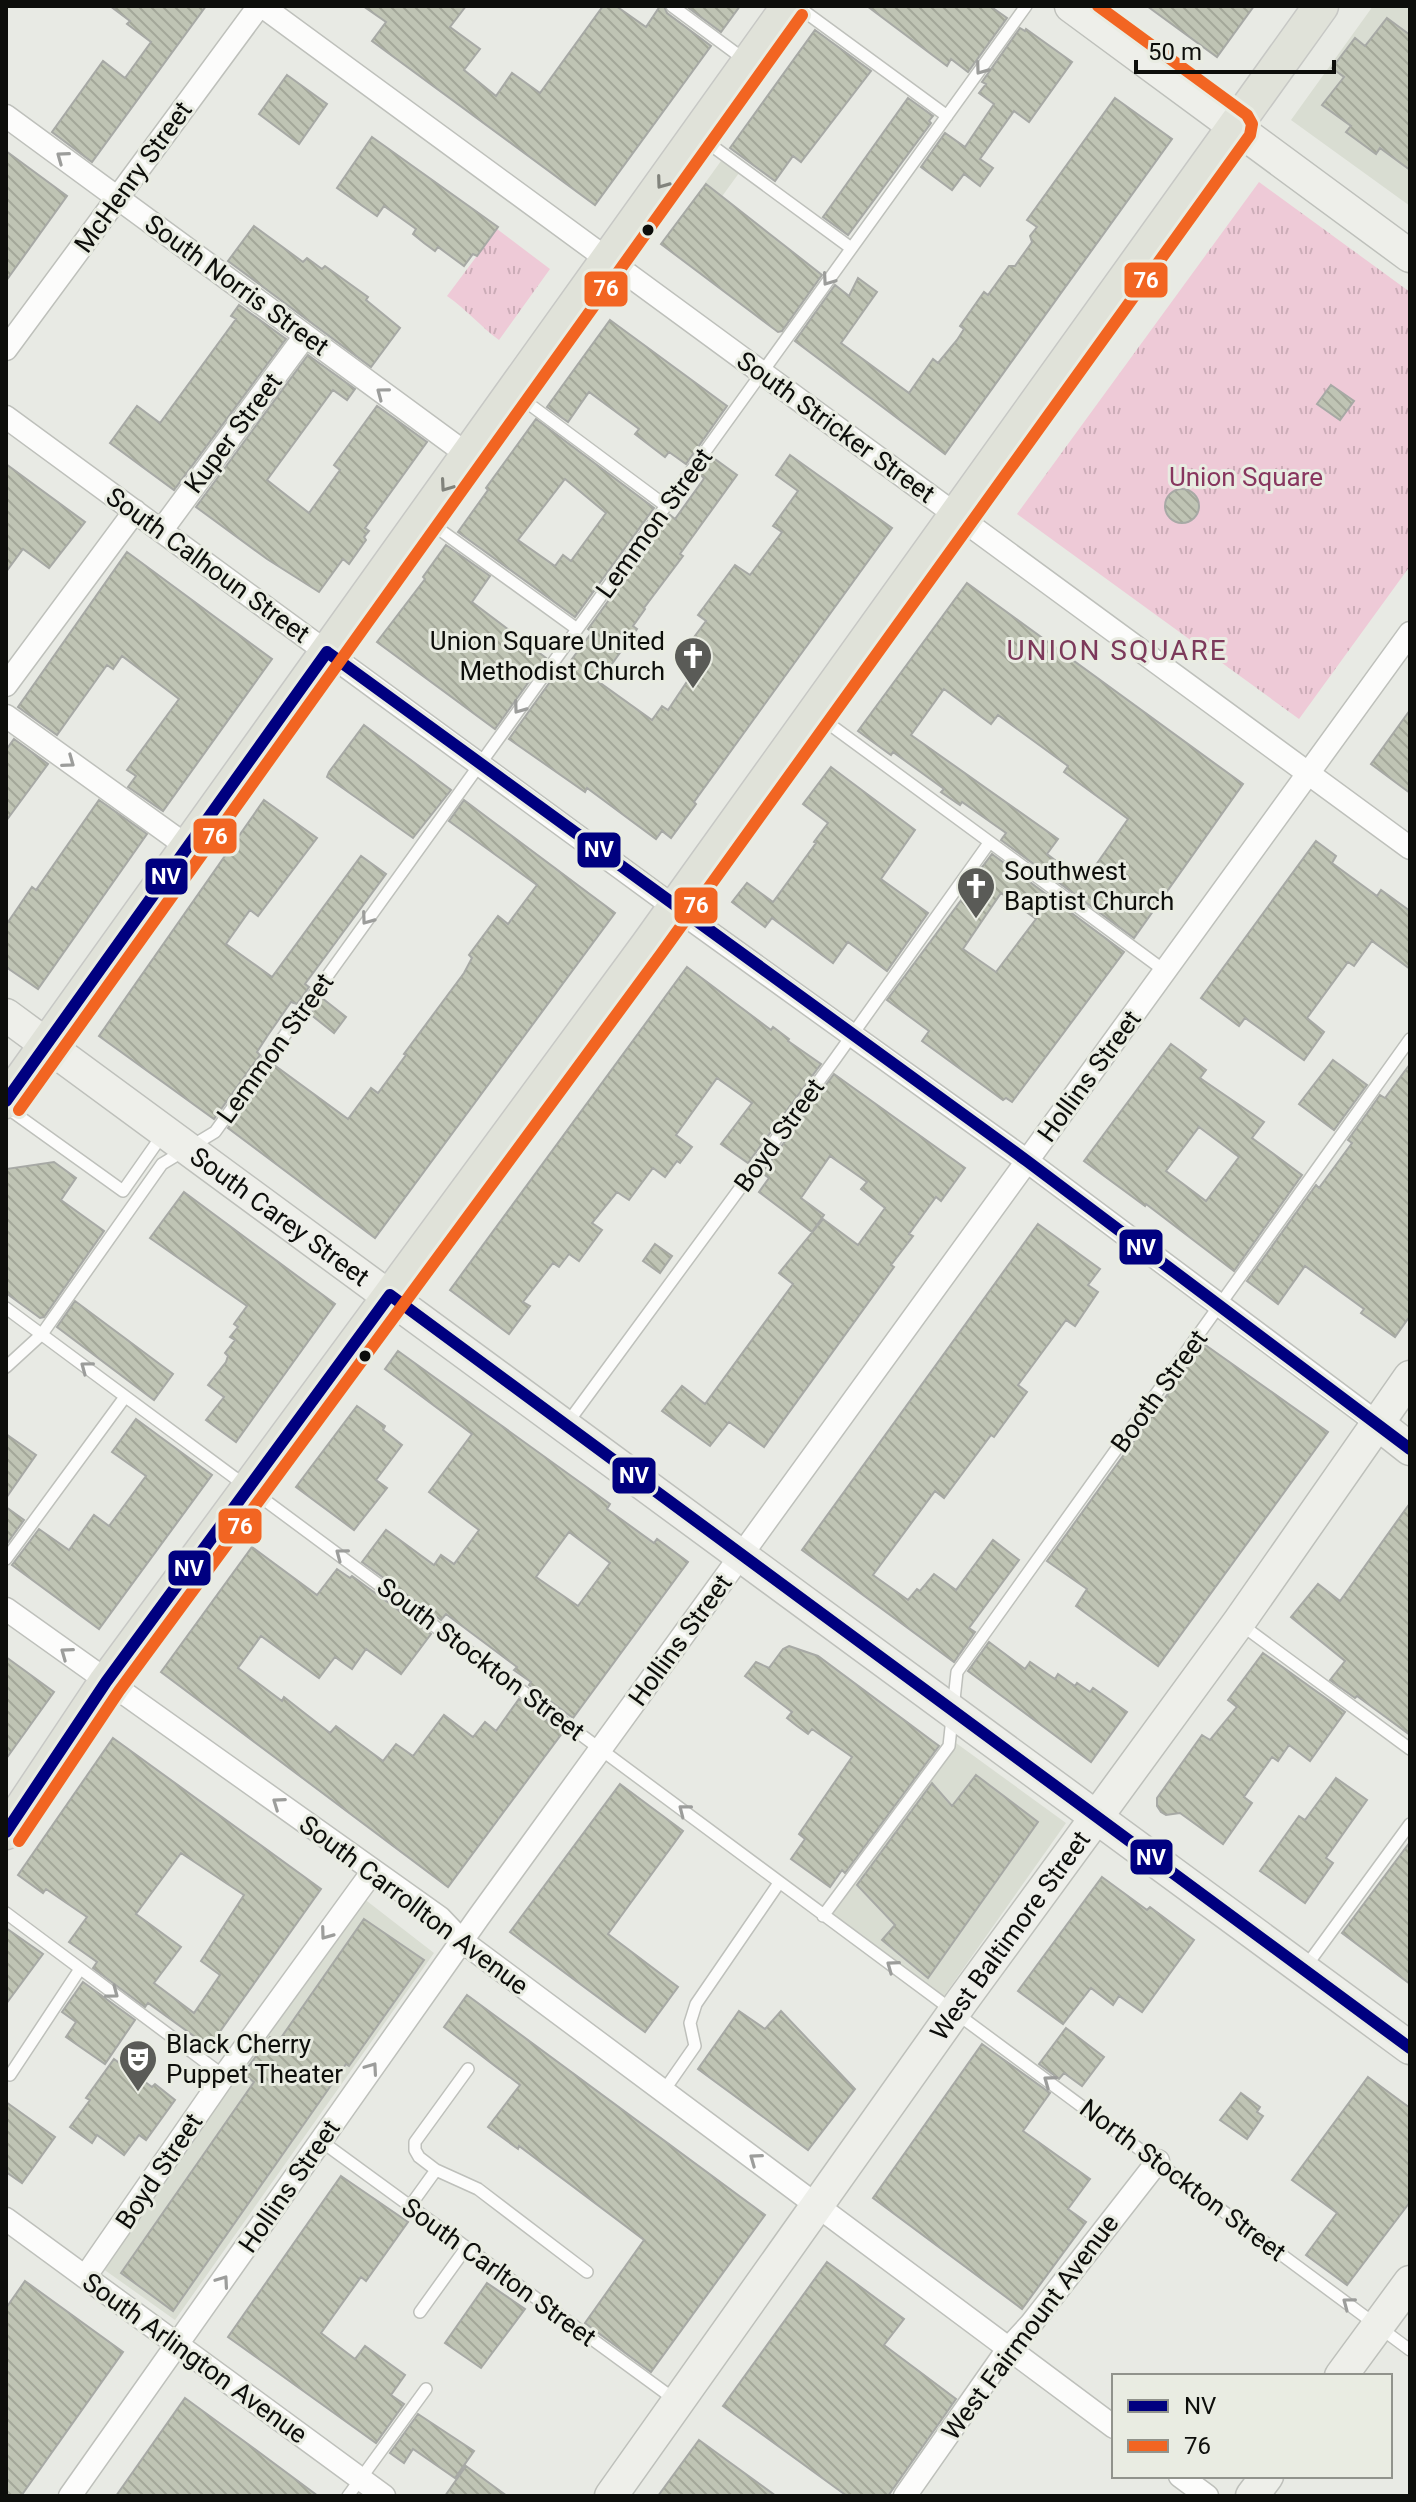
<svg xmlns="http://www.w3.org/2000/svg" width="1416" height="2502" font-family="Roboto,sans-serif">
	<defs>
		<pattern id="park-tufts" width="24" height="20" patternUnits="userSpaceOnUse" patternTransform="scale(2)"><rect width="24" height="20" fill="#eecad7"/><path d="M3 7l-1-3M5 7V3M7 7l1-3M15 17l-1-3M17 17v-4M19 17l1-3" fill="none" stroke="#cbacb7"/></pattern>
		<pattern id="building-back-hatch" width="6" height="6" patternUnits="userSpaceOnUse" patternTransform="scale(2)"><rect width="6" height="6" fill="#bfc4b4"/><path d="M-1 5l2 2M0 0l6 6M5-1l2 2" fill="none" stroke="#a3a799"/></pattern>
	</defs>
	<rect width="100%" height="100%" fill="#e8eae4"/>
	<path fill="#d9ddd2" d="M1373,6H1410V206L1291,120Z
		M721,161L739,173L678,257L661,244Z
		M956,1743L1066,1823L939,2003L821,1920Z
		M363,1898L434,1953L175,2320L99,2266Z"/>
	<path fill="url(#park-tufts)" d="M1259,182L1410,292V566L1299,719L1017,514Z
		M497,229L550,269L499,340C480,326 467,310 447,296Z"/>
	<path fill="url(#building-back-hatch)" stroke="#a7a9a5" stroke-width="2" fill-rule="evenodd" d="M110,6H206L92,162L52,132L103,61L125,78L151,42L127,24L130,21Z
		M363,6H466L450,27L480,49L464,70L496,96L512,73L540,93L603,6H616L646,27L660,6H664L667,13L711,46L595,205L372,41L386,22Z
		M686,6H740L721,32Z
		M867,6H990L1007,18L968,72L951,59L947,66Z
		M1147,6H1254L1217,57Z
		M1387,18L1410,35V170L1380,148L1376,154L1346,132L1351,126L1322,105L1344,77L1332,68L1355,38L1365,46Z
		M1020,28L1025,31L1026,29L1072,62L1029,122L1014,111L980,159L993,168L980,186L964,174L952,190L921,167L945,133L965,147L994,104L979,93L986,84L982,82Z
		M815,30L871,71L801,162L793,156L775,181L730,148Z
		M287,75L327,104L299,144L259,114Z
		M908,98L933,116L929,121L931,123L848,235L823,217Z
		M1115,98L1172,139L945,454L795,341L835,285L849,296L858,278L877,292L841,343L909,393L933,359L938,363L957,340L964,329L960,326L984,292L988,295L1009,266H1015L1032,242L1030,236L1037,227L1027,220Z
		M372,137L498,227L477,256L473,254L464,266L438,247L435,251L424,243L413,234L416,229L384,206L377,216L337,188Z
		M6,151L67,196L6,281Z
		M706,184L822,275L782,331L778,332L661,244Z
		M254,226L303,262L307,258L322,269L325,266L368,297L366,300L400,328L371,367L228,261Z
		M239,305L286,339L174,490L110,443L137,406L160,423L236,319L231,316Z
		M610,320L727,406L686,464L669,452L665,457L635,434L639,429L589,392L568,422L547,407Z
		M308,355L355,389L347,400L333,390L267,480L309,513L340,470L334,465L377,406L427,442L365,528L369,531L364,537L366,540L349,564L343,559L319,592L267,559L196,507Z
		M1331,385L1354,401L1340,420L1317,404Z
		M536,419L654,508L575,617L458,532L488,490L486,488ZM565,479L606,513L571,561L563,555L555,566L518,540Z
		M790,455L892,528L694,802L696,804L671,838L662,831L656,839L587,788L585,792L509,739L560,668L563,671L592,632L588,629L670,515L675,519L703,480L704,478L699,474L712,457L737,475L680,554L683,556L644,608L645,609L633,626L637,629L599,682L652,720L662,706L668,710L696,668L680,656L706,621L698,615L735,565L750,575L782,532L773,526L798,491L776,475Z
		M6,464L85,522L49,568L23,549L6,572Z
		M1165 506a17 17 0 1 1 34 0a17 17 0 1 1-34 0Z
		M446,545L490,576L472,602L546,658L495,729L377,642L425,579L423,577Z
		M127,552L272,659L163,811L128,787L136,776L127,770L179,699L122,656L113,669L107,665L57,735L18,707Z
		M967,583L1243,784L1134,938L1001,840L1006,833L962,802L960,805L941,792L944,789L893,752L891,755L858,731ZM944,689L991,724L998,715L1068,766L1064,772L1128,819L1084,882L1047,854L1058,839L911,735Z
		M1410,710V793L1371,764Z
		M364,725L451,790L413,838L327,777L329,772Z
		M14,739L48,764L6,821V750Z
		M831,767L915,830L881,879L928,913L887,971L848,942L833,963L772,918L765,927L732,902L747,883L773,902L816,843L814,842L828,823L803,804Z
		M99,800L147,834L38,989L6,967V925L32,887L36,890Z
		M264,800L317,838L258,916L250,910L226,944L272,977L361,856L386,874L305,984L309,987L297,1004L291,1002L268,1035L257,1052L260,1055L214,1119L99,1036Z
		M464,800L615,913L375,1238L228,1128L274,1065L348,1119L371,1088L378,1093L406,1055L404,1054L464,973L472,958L469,955L498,916L508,924L537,885L449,821Z
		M1316,841L1336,856L1332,863L1377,896L1381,890L1410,911V969L1372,941L1354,966L1348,962L1307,1018L1324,1032L1304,1060L1245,1018L1239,1026L1201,998Z
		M992,854L1124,952L1012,1102L1006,1098L1003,1100L922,1041L929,1031L887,1000L979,876L977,874ZM1001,893L1036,919L996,972L963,949Z
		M687,967L771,1030L773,1027L789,1039L788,1041L821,1064L748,1163L721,1144L752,1103L717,1078L676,1135L692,1147L680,1163L677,1161L665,1177L653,1168L629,1200L617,1192L592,1223L602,1230L579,1261L569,1254L559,1267L553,1263L523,1302L530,1306L509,1334L450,1290Z
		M322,998L346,1017L334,1033L310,1014Z
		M1171,1044L1206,1070L1200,1078L1264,1122L1252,1138L1302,1175L1234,1271L1146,1204L1145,1206L1084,1161ZM1199,1127L1239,1157L1206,1201L1166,1171Z
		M1333,1060L1367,1085L1334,1130L1299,1104Z
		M1410,1064V1316L1395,1337L1361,1313L1364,1309L1305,1266L1278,1304L1247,1281L1316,1185L1319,1188L1352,1143L1348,1140L1380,1095L1385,1098Z
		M834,1074L965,1168L941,1201L936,1197L909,1234L913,1236L891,1265L894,1267L764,1447L729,1422L710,1446L662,1411L682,1386L705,1404L793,1284L779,1273L823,1219L858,1245L885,1208L861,1189L867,1182L830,1156L801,1198L824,1215L812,1232L759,1192L769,1178L762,1173Z
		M54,1162L76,1178L61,1200L104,1231L44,1317L40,1318L6,1293V1169Z
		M184,1192L335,1304L236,1442L206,1420L224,1397L208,1385L226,1362L228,1356L225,1353L235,1340L230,1337L238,1327L234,1324L247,1306L150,1238Z
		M1038,1224L1100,1269L1088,1285L1098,1292L1075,1326L1066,1320L1018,1385L1027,1392L994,1437L991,1435L944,1498L935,1491L873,1575L908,1600L917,1589L920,1591L934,1574L956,1590L993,1540L1019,1560L969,1628L975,1632L954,1662L802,1550Z
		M655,1244L672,1256L660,1273L643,1261Z
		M75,1301L173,1374L154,1400L57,1327Z
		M1204,1344L1328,1432L1158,1666L1076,1606L1087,1589L1047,1561Z
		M398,1351L610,1504L607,1509L654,1543L657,1539L688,1562L573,1718L529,1685L531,1682L514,1670L517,1667L446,1614L441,1620L362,1562L386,1530L434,1565L441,1555L454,1564L479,1530L429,1492L472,1434L385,1369ZM569,1532L610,1563L578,1606L536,1577Z
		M357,1406L385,1426L383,1430L402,1445L376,1480L387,1488L354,1530L296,1487Z
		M136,1419L212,1475L99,1629L12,1565L39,1529L69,1550L94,1515L109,1526L146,1476L112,1452Z
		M6,1434L36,1455L6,1498Z
		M1410,1503V1735L1357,1696L1355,1698L1330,1680L1345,1661L1291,1617L1318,1584L1340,1601Z
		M6,1507L24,1520L6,1545Z
		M252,1547L317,1595L337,1569L350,1578L352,1576L431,1634L401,1674L366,1649L352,1669L335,1657L319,1678L261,1636L238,1668L282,1701L284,1697L330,1733L336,1726L383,1761L396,1744L413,1756L444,1715L473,1737L485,1722L496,1731L519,1699L563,1732L448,1887L161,1672Z
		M989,1642L1025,1669L1030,1662L1055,1679L1058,1674L1075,1686L1077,1683L1090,1692L1093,1688L1127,1712L1091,1762L968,1671Z
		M789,1646L818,1656L939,1746L845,1873L842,1870L830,1887L791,1859L805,1839L799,1834L852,1757L812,1729L808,1734L797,1726L787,1718L792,1712L745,1676L756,1662L769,1668L783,1649Z
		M1263,1653L1345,1712L1310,1761L1289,1745L1278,1761L1272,1757L1244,1797L1252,1803L1223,1844L1180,1813L1166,1815L1161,1812L1157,1806V1798L1202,1735L1210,1740L1237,1707L1228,1700Z
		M6,1657L54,1692L6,1759Z
		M113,1738L321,1889L209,2047L148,2003L145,2007L93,1968L97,1962L69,1942L87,1917L46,1889L43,1893L18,1875ZM181,1853L244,1895L201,1961L220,1975L194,2013L154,1983L181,1947L136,1914Z
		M976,1775L1038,1822L928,1978L882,1940L895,1925L857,1885L932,1783L952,1806Z
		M1336,1778L1367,1800L1326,1858L1333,1863L1305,1903L1260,1871L1299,1816L1305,1820Z
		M620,1784L683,1831L608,1934L678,1987L645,2032L510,1932Z
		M1410,1842V1984L1342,1933Z
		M1102,1877L1147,1910L1150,1907L1194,1940L1142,2012L1119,1996L1113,2005L1091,1988L1063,2024L1018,1991Z
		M364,1919L424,1960L349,2066L346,2064L173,2311L121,2273L254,2082L243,2074L270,2037L278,2042Z
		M6,1928L43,1954L6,2004Z
		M83,1982L135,2020L105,2064L66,2037L76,2022L62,2012Z
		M467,1995L765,2215L651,2372L585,2323L644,2240L519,2146L518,2149L488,2127L520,2085L444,2027Z
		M739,2011L765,2029L781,2011L855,2089L808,2150L698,2069Z
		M1066,2028L1104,2057L1082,2086L1064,2073L1059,2079L1039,2064Z
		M982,2044L1050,2093L1023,2131L1090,2179L1068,2209L1086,2222L1022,2309L873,2198Z
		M114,2059L152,2087L155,2084L175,2100L146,2140L139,2135L124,2155L97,2135L92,2143L70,2127L90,2100L86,2098Z
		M1368,2077L1410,2108V2202L1347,2285L1306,2255L1337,2213L1292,2180Z
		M1241,2093L1260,2107L1257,2112L1263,2116L1247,2139L1220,2120Z
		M6,2102L55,2137L22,2183L6,2172Z
		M341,2176L408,2222L366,2281L361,2277L321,2333L355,2359L365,2346L405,2375L391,2395L404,2404L376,2443L228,2337Z
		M827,2262L904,2319L884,2345L956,2399L888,2496H847L723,2406Z
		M25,2281L123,2352L21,2496H6V2308Z
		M487,2283L525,2309L481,2368L445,2343Z
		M185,2398L252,2447L318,2496H116Z
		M418,2414L474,2451L455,2478L413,2449L404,2463L390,2453Z
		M699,2440L776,2496H658Z
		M466,2466L507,2496H445Z"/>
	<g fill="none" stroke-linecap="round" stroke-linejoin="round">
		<g stroke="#bec0bb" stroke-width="14">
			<path id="lane" d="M672,6L745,60
				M797,6L947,116
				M700,137L851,248
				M517,395L666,506
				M425,519L577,629
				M817,715L1165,971
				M6,1107L123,1191L163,1134
				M6,1308L1410,2350
				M6,1367L42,1334L162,1164L215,1132L1026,6
				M566,1425L835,1059L989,843
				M6,1559L125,1397
				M1239,1623L1410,1749
				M6,1913L224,2076
				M823,1916L949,1746L957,1672L1410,1039
				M1304,1969L1410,1824
				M468,2069L415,2142V2150L419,2157L436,2170L478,2189L587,2272
				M10,2075L80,1969
				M663,2092L695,2046L690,2023L696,2004L779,1883
				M321,2141L674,2399
				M410,2206L436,2170
				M420,2312L466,2248
				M348,2496L426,2389"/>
		</g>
		<g stroke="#bec0bb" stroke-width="25">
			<path id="street" d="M262,6L1410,848
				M6,116L468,455
				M6,349L259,6
				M6,417L674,907L1027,1161L1377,1423
				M161,531L305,336
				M6,685L135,511
				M6,716L188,847
				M6,1609L440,1918L462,1941L1114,2427
				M6,2219L384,2496
				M85,2277L224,2076L373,1871
				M1180,2476L1207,2496
				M70,2496L478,1918L1410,633
				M905,2496L1008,2349L1031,2324L1158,2161"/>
		</g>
		<g stroke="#bec0bb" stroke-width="35">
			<g id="secondary">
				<path d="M1071,6L1410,256"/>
				<path id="s1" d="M6,1015L1410,2048"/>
				<path d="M1377,1423L1410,1449"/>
				<path d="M1341,2376L1410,2282"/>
				<path id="s2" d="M611,2496L962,2001L1239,1622L1410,1377"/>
				<path d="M1252,2496L1267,2476"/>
			</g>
		</g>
		<g stroke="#c7c8c5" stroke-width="37">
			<path id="primary" d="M6,1101L789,6
				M6,1832L106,1682L648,945L1321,6"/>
		</g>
		<use href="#lane" stroke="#fcfcfb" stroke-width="11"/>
		<use href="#street" stroke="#fcfcfb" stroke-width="22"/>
		<use href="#secondary" stroke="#eeefea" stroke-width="32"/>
		<use href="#primary" stroke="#e0e2d9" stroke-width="34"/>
		<g stroke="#e9ece2" stroke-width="18">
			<path id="bus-1" d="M327,652L1027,1161L1410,1449
				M6,1101L327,652
				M6,1832L106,1682L390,1295L1410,2048"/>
		</g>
		<g stroke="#e9ece2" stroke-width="18">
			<path id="bus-2" d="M19,1110L802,15
				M19,1841L119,1691L661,954L1250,135L1252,124L1247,115L1098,6"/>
		</g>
		<use href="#bus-1" stroke="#000080" stroke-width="12"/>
		<use href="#bus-2" stroke="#f26522" stroke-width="12"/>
	</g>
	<defs><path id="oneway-chevron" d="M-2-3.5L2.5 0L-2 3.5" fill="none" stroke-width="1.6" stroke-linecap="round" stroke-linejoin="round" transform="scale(2)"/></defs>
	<g stroke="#9c9d9b">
		<use href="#oneway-chevron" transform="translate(981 69) rotate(126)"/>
		<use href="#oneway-chevron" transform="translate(62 157) rotate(-144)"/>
		<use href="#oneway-chevron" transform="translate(828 280) rotate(125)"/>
		<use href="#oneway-chevron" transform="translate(382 393) rotate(-143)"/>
		<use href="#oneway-chevron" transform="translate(519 708) rotate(126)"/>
		<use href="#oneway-chevron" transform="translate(69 762) rotate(36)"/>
		<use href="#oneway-chevron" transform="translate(367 919) rotate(126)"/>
		<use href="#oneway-chevron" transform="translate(86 1367) rotate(-143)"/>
		<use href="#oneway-chevron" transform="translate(341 1554) rotate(-143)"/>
		<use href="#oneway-chevron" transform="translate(66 1653) rotate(-144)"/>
		<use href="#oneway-chevron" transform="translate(278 1803) rotate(-145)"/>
		<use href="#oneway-chevron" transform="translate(684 1810) rotate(-142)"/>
		<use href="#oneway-chevron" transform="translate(326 1934) rotate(126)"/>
		<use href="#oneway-chevron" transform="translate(892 1966) rotate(-144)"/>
		<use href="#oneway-chevron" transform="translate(113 1993) rotate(37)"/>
		<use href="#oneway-chevron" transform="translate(372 2068) rotate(-55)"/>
		<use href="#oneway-chevron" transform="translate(1049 2081) rotate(-144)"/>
		<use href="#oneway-chevron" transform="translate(755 2159) rotate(-144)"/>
		<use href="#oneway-chevron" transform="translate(223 2281) rotate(-55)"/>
		<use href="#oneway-chevron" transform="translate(1348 2303) rotate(-143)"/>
	</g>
	<g stroke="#81837c">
		<use href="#oneway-chevron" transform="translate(662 183) rotate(126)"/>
		<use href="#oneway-chevron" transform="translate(446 486) rotate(125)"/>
	</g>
	<defs>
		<g id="church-pin" transform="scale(2)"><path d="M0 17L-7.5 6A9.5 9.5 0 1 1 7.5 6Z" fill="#5a5b57" stroke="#e9ece2"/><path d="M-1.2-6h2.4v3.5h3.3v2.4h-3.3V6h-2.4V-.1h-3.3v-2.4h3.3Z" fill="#fff"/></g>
		<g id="theatre-pin" transform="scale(2)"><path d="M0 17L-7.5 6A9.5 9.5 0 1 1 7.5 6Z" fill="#5a5b57" stroke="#e9ece2"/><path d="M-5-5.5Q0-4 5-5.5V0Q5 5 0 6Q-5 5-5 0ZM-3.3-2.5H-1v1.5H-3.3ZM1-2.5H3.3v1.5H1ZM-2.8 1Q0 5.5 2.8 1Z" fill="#fff"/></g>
	</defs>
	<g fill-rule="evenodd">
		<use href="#church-pin" x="693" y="656"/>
		<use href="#church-pin" x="976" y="886"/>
		<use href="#theatre-pin" x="138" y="2059"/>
	</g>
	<g fill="#0d0e0b" stroke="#e9ece2" stroke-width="3">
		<circle cx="648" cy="230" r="7"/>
		<circle cx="365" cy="1356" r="7"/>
	</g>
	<g text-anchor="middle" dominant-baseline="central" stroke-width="6" stroke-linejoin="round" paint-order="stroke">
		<g font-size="26" fill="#0d0e0b" stroke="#e9ece2">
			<text transform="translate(133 177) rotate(-54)">McHenry Street</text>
			<text transform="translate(237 285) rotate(36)">South Norris Street</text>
			<text transform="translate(836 427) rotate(36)">South Stricker Street</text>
			<text transform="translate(233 433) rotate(-53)">Kuper Street</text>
			<text transform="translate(654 523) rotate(-54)">Lemmon Street</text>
			<text transform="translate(208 565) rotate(36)">South Calhoun Street</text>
			<text transform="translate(275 1048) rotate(-54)">Lemmon Street</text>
			<text transform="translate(1089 1076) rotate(-54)">Hollins Street</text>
			<text transform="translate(779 1135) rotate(-54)">Boyd Street</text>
			<text stroke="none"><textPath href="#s1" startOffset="340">South Carey Street</textPath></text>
			<text transform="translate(1159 1391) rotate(-54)">Booth Street</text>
			<text transform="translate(680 1640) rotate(-54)">Hollins Street</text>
			<text transform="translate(481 1659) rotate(37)">South Stockton Street</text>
			<text transform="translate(414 1905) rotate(37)">South Carrollton Avenue</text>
			<text stroke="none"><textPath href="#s2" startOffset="688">West Baltimore Street</textPath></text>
			<text transform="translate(159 2171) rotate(-56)">Boyd Street</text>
			<text transform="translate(1183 2180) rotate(37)">North Stockton Street</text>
			<text transform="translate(289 2186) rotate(-55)">Hollins Street</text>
			<text transform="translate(499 2272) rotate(36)">South Carlton Street</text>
			<text transform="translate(1030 2327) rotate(-53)">West Fairmount Avenue</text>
			<text transform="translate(195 2358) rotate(36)">South Arlington Avenue</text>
		</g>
		<g font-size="26" fill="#88365f" stroke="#e9ece2">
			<text x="1246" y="477">Union Square</text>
		</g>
		<g font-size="26" fill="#0d0e0b" stroke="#e9ece2" text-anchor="start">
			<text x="665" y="641" text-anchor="end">Union Square United<tspan x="665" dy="30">Methodist Church</tspan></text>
			<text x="1004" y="871">Southwest<tspan x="1004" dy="30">Baptist Church</tspan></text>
			<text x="166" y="2044">Black Cherry<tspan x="166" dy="30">Puppet Theater</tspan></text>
		</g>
		<g font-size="28" letter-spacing="2" fill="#7c395a" stroke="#e9ece2">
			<text x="1117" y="650">UNION SQUARE</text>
		</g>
	</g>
	<g stroke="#e9ece2" stroke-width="3">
		<rect x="1123" y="261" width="46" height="38" rx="8" fill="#f26522"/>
		<rect x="583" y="270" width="46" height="38" rx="8" fill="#f26522"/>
		<rect x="192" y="817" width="46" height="38" rx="8" fill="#f26522"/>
		<rect x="576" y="831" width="46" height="38" rx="8" fill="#000080"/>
		<rect x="144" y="857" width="45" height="39" rx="8" fill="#000080"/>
		<rect x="673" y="886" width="46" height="39" rx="8" fill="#f26522"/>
		<rect x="1118" y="1228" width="46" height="38" rx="8" fill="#000080"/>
		<rect x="611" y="1456" width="46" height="39" rx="8" fill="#000080"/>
		<rect x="217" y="1507" width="46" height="38" rx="8" fill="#f26522"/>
		<rect x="167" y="1549" width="45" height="38" rx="8" fill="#000080"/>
		<rect x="1129" y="1838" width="45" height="38" rx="8" fill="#000080"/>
	</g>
	<g font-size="22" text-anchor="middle" font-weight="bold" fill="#fff">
		<text x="1146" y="288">76</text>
		<text x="606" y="296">76</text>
		<text x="215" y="844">76</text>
		<text x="599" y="857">NV</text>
		<text x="166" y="884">NV</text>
		<text x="696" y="913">76</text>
		<text x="1141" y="1255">NV</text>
		<text x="634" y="1483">NV</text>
		<text x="240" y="1534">76</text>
		<text x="189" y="1576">NV</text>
		<text x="1151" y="1865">NV</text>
	</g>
	<rect width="1416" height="2502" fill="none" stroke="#0d0e0b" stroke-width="16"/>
	<rect x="1112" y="2374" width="280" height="104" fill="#e9ece2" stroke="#91938c" stroke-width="2"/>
	<rect x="1128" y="2400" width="40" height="12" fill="#000080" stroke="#91938c" stroke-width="2"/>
	<text x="1184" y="2414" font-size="24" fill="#0d0e0b">NV</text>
	<rect x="1128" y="2440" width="40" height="12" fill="#f26522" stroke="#91938c" stroke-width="2"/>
	<text x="1184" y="2454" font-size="24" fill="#0d0e0b">76</text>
	<path d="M1136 60v12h198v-12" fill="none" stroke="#0d0e0b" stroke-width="4"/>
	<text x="1148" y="60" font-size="24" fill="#0d0e0b" stroke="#e9ece2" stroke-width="6" paint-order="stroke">50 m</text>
</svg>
